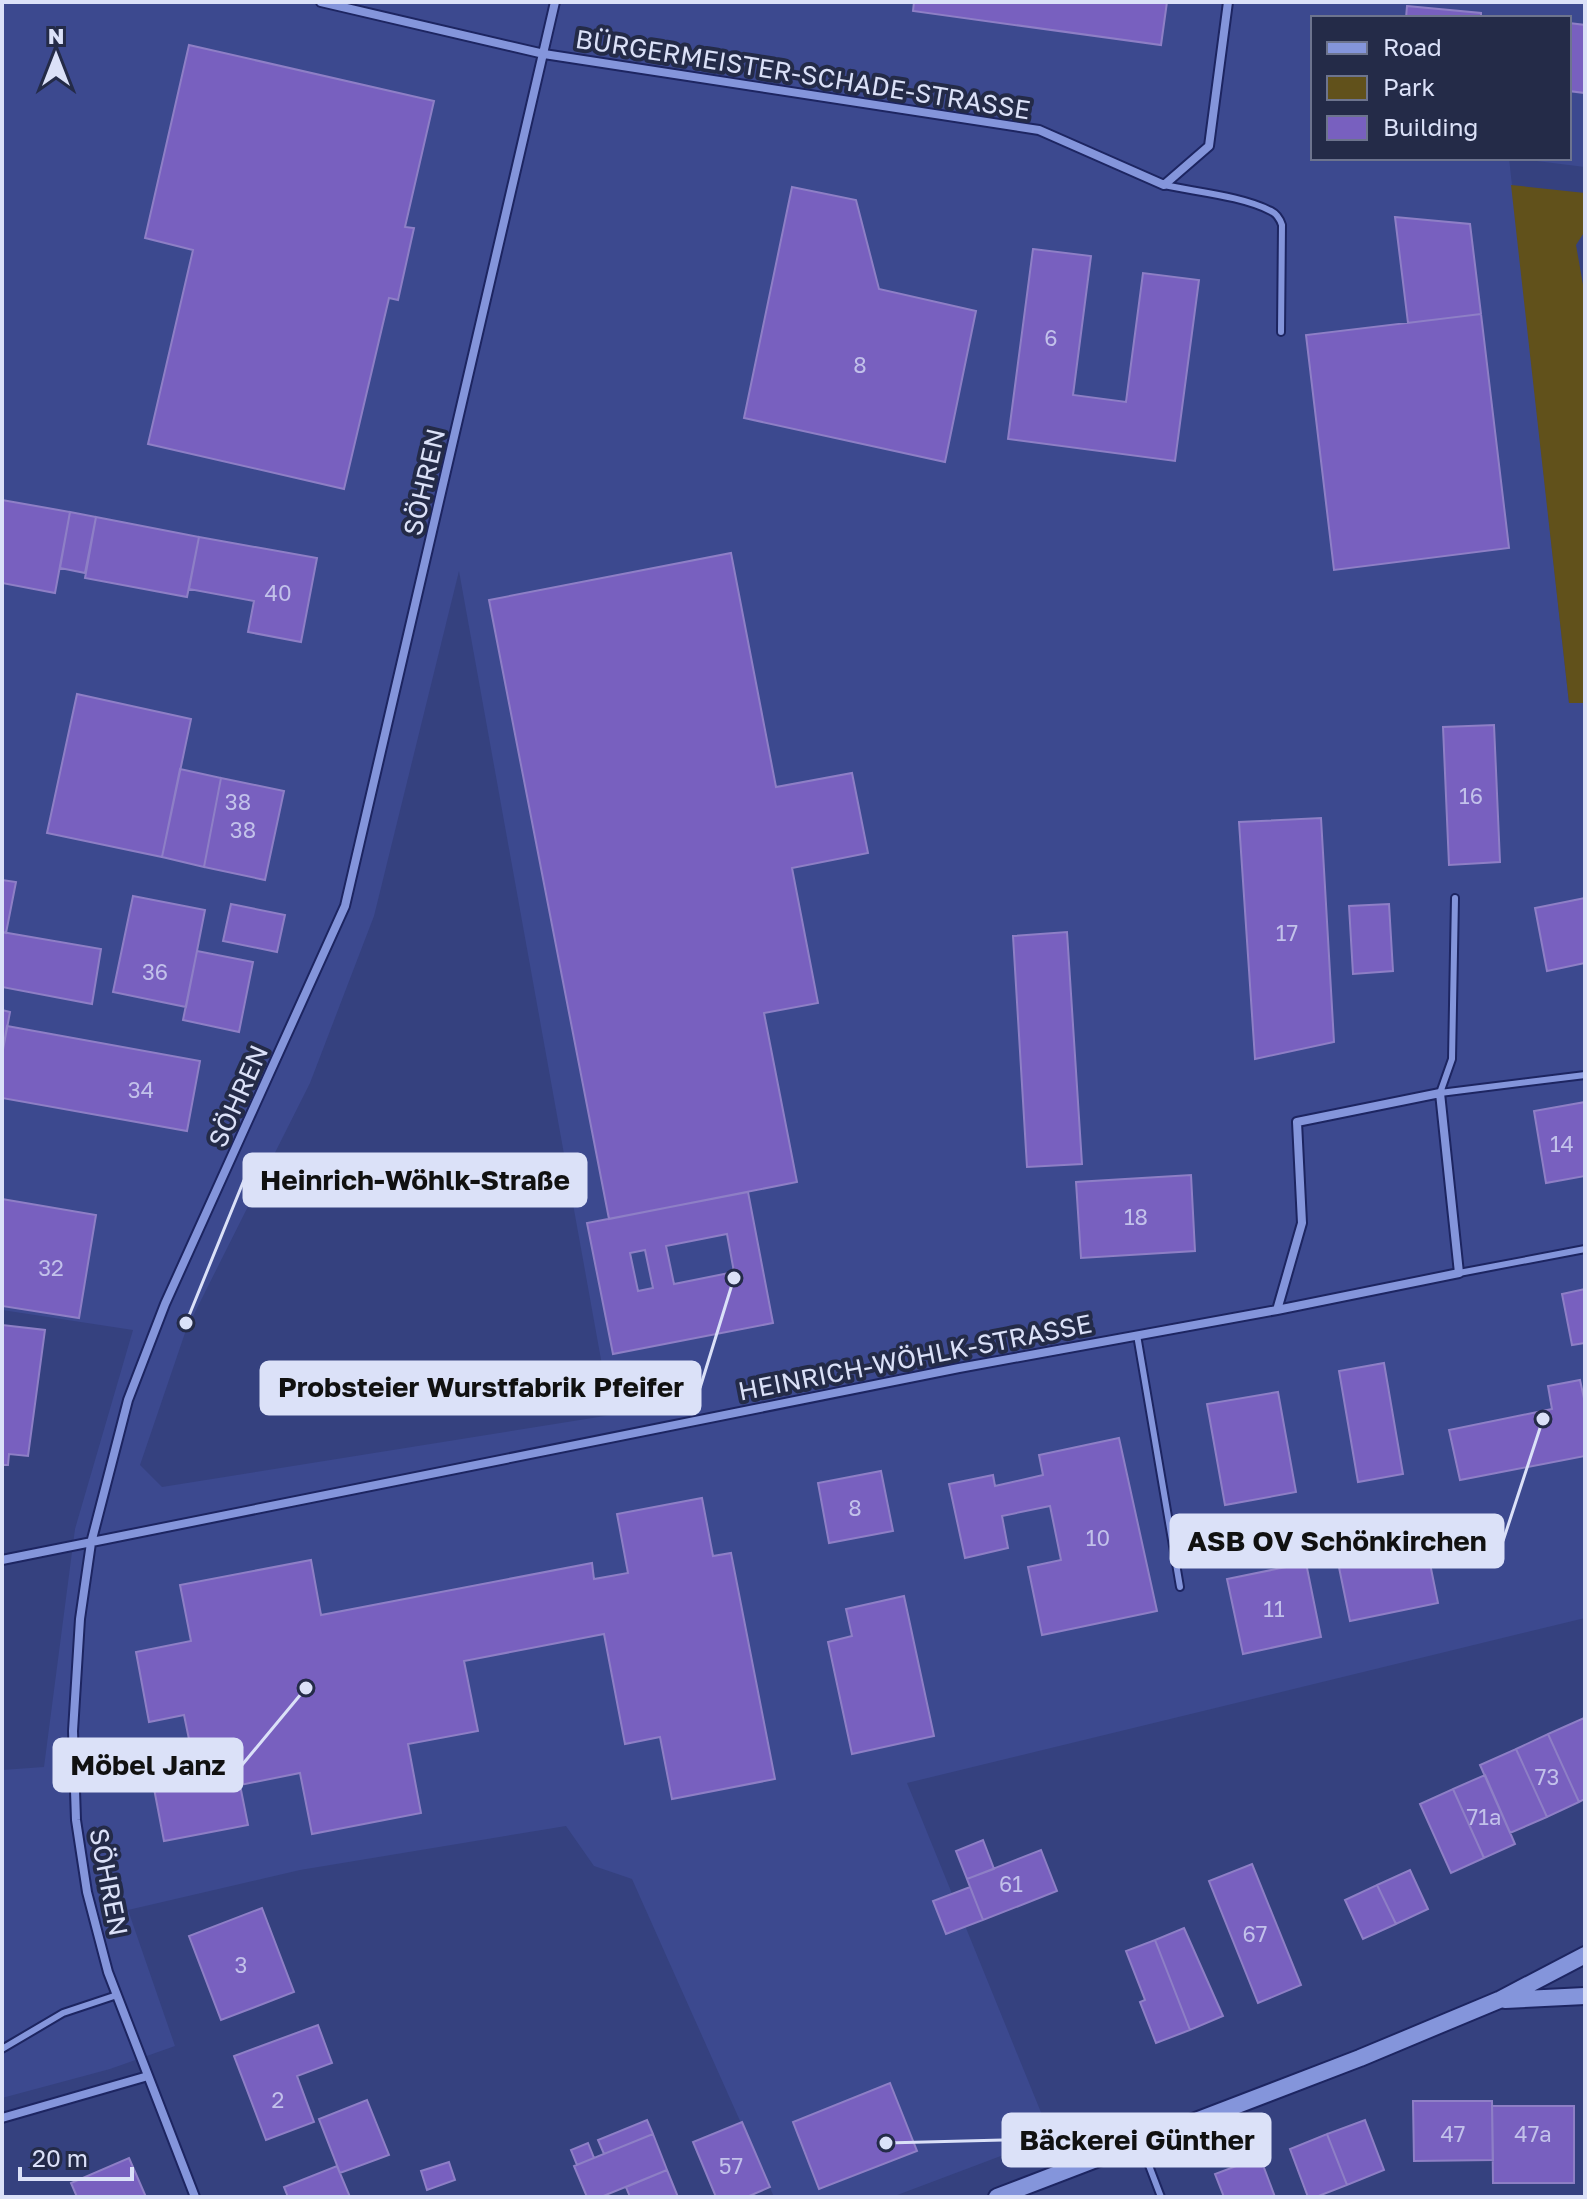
<svg xmlns="http://www.w3.org/2000/svg" width="1587" height="2199" font-family="'Golos Text',sans-serif">
	<rect width="100%" height="100%" fill="#35417f"/>
	<path fill="#3c498f" fill-rule="evenodd" d="M2,2H1585V167L1513,158H1569V18H1313V158H1509L1569,703H1585V1618L907,1783L1051,2137L892,2197H774L632,1879L594,1866L566,1826L300,1870L128,1910L175,2046L110,2069L2,2098V1770L44,1767L75,1529L133,1330L2,1310ZM459,571L611,1415L162,1487L140,1465L186,1330L310,1083L374,916Z"/>
	<path fill="#61511b" d="M1511,185L1585,193V231L1576,245L1585,296V703H1569Z"/>
	<path fill="#7860bf" stroke="#8e7fc6" stroke-width="2" fill-rule="evenodd" d="M914,2H1167L1161,45L913,11Z
		M1407,6L1481,13V18H1406Z
		M1569,23L1585,25V93L1569,91Z
		M189,45L434,101L405,227L414,228L398,300L389,298L344,489L148,444L193,250L145,238Z
		M792,187L856,200L879,289L976,311L945,462L744,418Z
		M1395,217L1470,224L1481,314L1408,323Z
		M1033,249L1091,256L1073,395L1126,402L1143,273L1199,280L1175,461L1008,439Z
		M1481,314L1509,548L1334,570L1306,335Z
		M2,500L70,512L55,593L2,583Z
		M70,512L96,517L85,573L60,568Z
		M96,517L199,537L187,597L85,578Z
		M199,537L317,558L301,642L248,632L254,601L189,589Z
		M731,553L776,787L852,773L868,853L792,868L818,1003L764,1013L797,1182L609,1219L489,600Z
		M77,694L191,719L162,857L47,833Z
		M1494,725L1500,862L1449,865L1443,727Z
		M180,769L221,778L204,867L162,857Z
		M221,778L284,791L265,880L204,867Z
		M1321,818L1334,1042L1255,1059L1239,822Z
		M2,880L16,882L6,933L2,932Z
		M133,896L205,910L186,1007L113,992Z
		M1585,898V963L1547,971L1535,908Z
		M231,904L285,915L277,952L223,941Z
		M1389,904L1393,971L1353,974L1349,906Z
		M2,932L101,949L92,1004L2,987Z
		M1067,932L1082,1164L1027,1167L1013,936Z
		M197,951L253,962L239,1032L183,1020Z
		M2,1010L10,1012L2,1055Z
		M7,1026L200,1061L187,1131L2,1098V1055Z
		M1585,1102V1176L1546,1183L1534,1111Z
		M1191,1175L1195,1251L1081,1258L1076,1182Z
		M748,1192L773,1323L613,1354L587,1223ZM727,1234L734,1272L674,1284L666,1246ZM645,1250L653,1288L638,1291L630,1253Z
		M2,1199L96,1215L79,1318L2,1306Z
		M1585,1289V1343L1572,1345L1562,1294Z
		M2,1325L45,1330L28,1456L9,1454L8,1465H2Z
		M1384,1363L1403,1474L1358,1482L1339,1371Z
		M1580,1380L1585,1403V1456L1460,1480L1449,1430L1552,1409L1548,1386Z
		M1278,1392L1296,1492L1225,1505L1207,1404Z
		M1119,1438L1157,1611L1042,1635L1028,1567L1061,1560L1050,1506L1002,1516L1008,1548L965,1558L949,1484L993,1475L995,1486L1043,1475L1039,1455Z
		M881,1471L893,1531L829,1543L818,1483Z
		M702,1498L713,1556L731,1553L775,1779L672,1799L660,1737L625,1744L604,1634L464,1661L478,1731L408,1744L421,1813L312,1834L300,1773L240,1785L248,1825L164,1841L148,1757L191,1749L184,1715L149,1722L136,1652L191,1641L180,1585L311,1560L321,1615L592,1563L594,1579L628,1573L617,1514Z
		M1422,1524L1438,1603L1350,1621L1334,1543Z
		M1306,1563L1321,1637L1243,1654L1227,1579Z
		M904,1596L934,1736L852,1754L828,1642L852,1636L846,1609Z
		M1584,1718L1585,1799L1579,1802L1548,1734Z
		M1548,1734L1579,1802L1547,1817L1516,1749Z
		M1516,1749L1547,1817L1510,1833L1480,1765Z
		M1485,1775L1515,1844L1484,1858L1453,1789Z
		M1453,1789L1484,1858L1451,1873L1420,1804Z
		M983,1840L994,1869L967,1879L956,1851Z
		M1041,1850L1057,1891L983,1920L967,1879Z
		M1252,1864L1301,1985L1258,2003L1209,1881Z
		M1410,1870L1428,1909L1396,1924L1377,1885Z
		M1377,1885L1396,1924L1363,1939L1345,1900Z
		M970,1887L983,1920L946,1934L933,1901Z
		M262,1908L294,1992L221,2020L189,1936Z
		M1184,1928L1223,2016L1190,2030L1155,1940Z
		M1155,1940L1190,2030L1156,2043L1140,2002L1145,2000L1126,1951Z
		M318,2025L332,2063L297,2076L314,2122L266,2140L234,2056Z
		M890,2083L917,2151L819,2189L793,2122Z
		M367,2100L389,2155L340,2173L319,2119Z
		M1413,2101H1492L1493,2160L1414,2161Z
		M1492,2106H1574V2183H1493Z
		M647,2120L653,2134L604,2154L598,2140Z
		M1365,2120L1384,2170L1347,2185L1327,2134Z
		M742,2122L770,2187L747,2197H716L693,2142Z
		M653,2134L667,2170L601,2197H587L574,2166Z
		M1327,2134L1347,2185L1316,2197H1308L1290,2149Z
		M588,2143L594,2158L577,2165L571,2150Z
		M1260,2157L1275,2197H1224L1215,2174Z
		M129,2158L146,2197H77L71,2183Z
		M449,2162L455,2180L427,2190L421,2171Z
		M337,2166L350,2197H288L284,2187Z
		M667,2170L678,2197H630L626,2187Z"/>
	<g fill="none" stroke-linecap="round" stroke-linejoin="round">
		<g stroke="#1d2561" stroke-width="10">
			<path id="lane" d="M1164,185C1196,192 1242,196 1271,211C1277,214 1280,219 1282,225L1281,332
				M1455,898L1452,1059L1440,1093L1585,1075
				M1459,1273L1585,1249
				M1137,1335L1180,1587
				M2,2049L63,2013L117,1995
				M1140,2142L1161,2197"/>
		</g>
		<g stroke="#1d2561" stroke-width="12">
			<path id="street" d="M321,2L544,54L1039,130L1164,185L1209,146L1228,2
				M2,1560L959,1368L1277,1310L1459,1273L1440,1093L1297,1122L1302,1223L1277,1310
				M2,2118L148,2076
				M195,2197L108,1972L87,1892L76,1820L73,1731L80,1619L91,1543L128,1400L165,1304L345,906L555,2"/>
		</g>
		<g stroke="#1d2561" stroke-width="20">
			<path id="secondary" d="M1505,2000L1585,1996
				M997,2197L1360,2058L1499,2000L1585,1955"/>
		</g>
		<use href="#lane" stroke="#8495db" stroke-width="6"/>
		<use href="#street" stroke="#8495db" stroke-width="8"/>
		<use href="#secondary" stroke="#8495db" stroke-width="16"/>
	</g>
	<g text-anchor="middle" dominant-baseline="central" stroke-width="8" stroke-linejoin="round" paint-order="stroke">
		<g font-size="22" fill="#c2c1ea">
			<text x="1051" y="337">6</text>
			<text x="860" y="364">8</text>
			<text x="278" y="592">40</text>
			<text x="1471" y="795">16</text>
			<text x="238" y="801">38</text>
			<text x="243" y="829">38</text>
			<text x="1287" y="932">17</text>
			<text x="155" y="971">36</text>
			<text x="141" y="1089">34</text>
			<text x="1562" y="1143">14</text>
			<text x="1136" y="1216">18</text>
			<text x="51" y="1267">32</text>
			<text x="855" y="1507">8</text>
			<text x="1098" y="1537">10</text>
			<text x="1274" y="1608">11</text>
			<text x="1547" y="1776">73</text>
			<text x="1484" y="1816">71a</text>
			<text x="1011" y="1883">61</text>
			<text x="1255" y="1933">67</text>
			<text x="241" y="1964">3</text>
			<text x="278" y="2099">2</text>
			<text x="1453" y="2133">47</text>
			<text x="1533" y="2133">47a</text>
			<text x="731" y="2165">57</text>
		</g>
		<g font-size="26" fill="#dbe1f8" stroke="#242b48">
			<text transform="translate(803 74) rotate(9)">BÜRGERMEISTER-SCHADE-STRASSE</text>
			<text transform="translate(424 482) rotate(-77)">SÖHREN</text>
			<text transform="translate(238 1096) rotate(-66)">SÖHREN</text>
			<text transform="translate(915 1357) rotate(-11)">HEINRICH-WÖHLK-STRASSE</text>
			<text transform="translate(109 1882) rotate(79)">SÖHREN</text>
		</g>
	</g>
	<path fill="none" stroke="#dbe1f8" stroke-width="3" d="M186 1323L244 1180M734 1278L700 1388M1543 1419L1503 1541M306 1688L242 1765M886 2143L1003 2140"/>
	<g fill="#dbe1f8" stroke="#242b48" stroke-width="3">
		<circle cx="186" cy="1323" r="8"/>
		<circle cx="734" cy="1278" r="8"/>
		<circle cx="1543" cy="1419" r="8"/>
		<circle cx="306" cy="1688" r="8"/>
		<circle cx="886" cy="2143" r="8"/>
	</g>
	<g fill="#dbe1f8" stroke="#dbe1f8" stroke-width="3">
		<rect x="244" y="1154" width="342" height="52" rx="8"/>
		<rect x="261" y="1362" width="439" height="52" rx="8"/>
		<rect x="1171" y="1515" width="332" height="52" rx="8"/>
		<rect x="54" y="1739" width="188" height="52" rx="8"/>
		<rect x="1003" y="2114" width="267" height="52" rx="8"/>
	</g>
	<g font-size="28" text-anchor="middle" font-weight="bold" fill="#111">
		<text x="415" y="1190">Heinrich-Wöhlk-Straße</text>
		<text x="481" y="1397">Probsteier Wurstfabrik Pfeifer</text>
		<text x="1337" y="1551">ASB OV Schönkirchen</text>
		<text x="148" y="1775">Möbel Janz</text>
		<text x="1137" y="2150">Bäckerei Günther</text>
	</g>
	<rect width="1587" height="2199" fill="none" stroke="#dbe1f8" stroke-width="8"/>
	<rect x="1311" y="16" width="260" height="144" fill="#242b48" stroke="#6d748e" stroke-width="2"/>
	<rect x="1327" y="42" width="40" height="12" fill="#8495db" stroke="#6d748e" stroke-width="2"/>
	<text x="1383" y="56" font-size="24" fill="#dbe1f8">Road</text>
	<rect x="1327" y="76" width="40" height="24" fill="#61511b" stroke="#6d748e" stroke-width="2"/>
	<text x="1383" y="96" font-size="24" fill="#dbe1f8">Park</text>
	<rect x="1327" y="116" width="40" height="24" fill="#7860bf" stroke="#6d748e" stroke-width="2"/>
	<text x="1383" y="136" font-size="24" fill="#dbe1f8">Building</text>
	<g transform="translate(56 56)" stroke="#242b48" stroke-width="6" paint-order="stroke">
	<path d="M0-6L14 30L0 20L-14 30Z" fill="#dbe1f8"/>
	<text y="-12" font-size="22" font-weight="bold" text-anchor="middle" fill="#dbe1f8">N</text>
	</g>
	<path d="M20 2167v12h112v-12" fill="none" stroke="#dbe1f8" stroke-width="4"/>
	<text x="32" y="2167" font-size="24" fill="#dbe1f8" stroke="#242b48" stroke-width="6" paint-order="stroke">20 m</text>
</svg>
